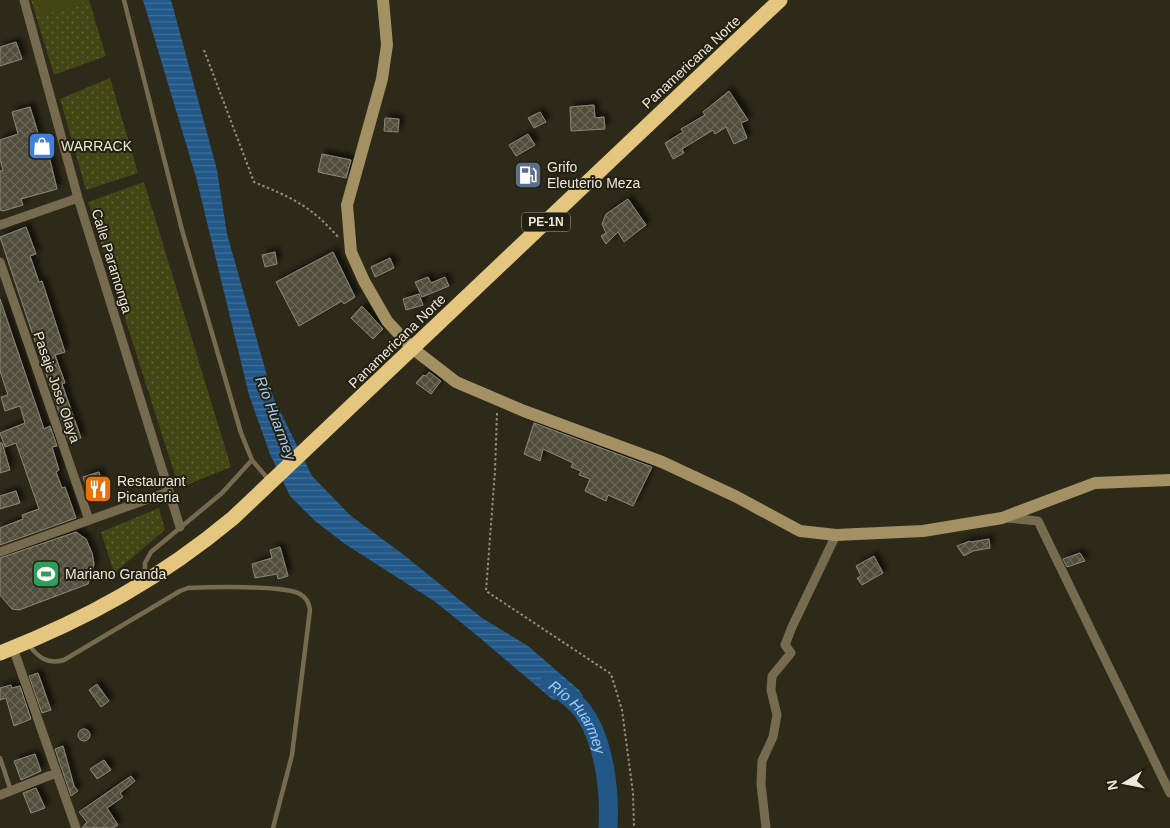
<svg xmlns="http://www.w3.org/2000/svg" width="1170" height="828" font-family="Arial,sans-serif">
	<defs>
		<pattern id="green-dots" width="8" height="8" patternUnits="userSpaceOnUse" patternTransform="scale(1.25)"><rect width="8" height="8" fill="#414614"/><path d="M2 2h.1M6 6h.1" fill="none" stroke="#5d6136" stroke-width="1.8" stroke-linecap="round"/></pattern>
		<pattern id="water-rules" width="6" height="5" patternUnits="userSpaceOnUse" patternTransform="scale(1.25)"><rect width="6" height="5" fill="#225888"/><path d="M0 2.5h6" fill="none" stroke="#427098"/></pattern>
		<pattern id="building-cross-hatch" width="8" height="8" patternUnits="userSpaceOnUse" patternTransform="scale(1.25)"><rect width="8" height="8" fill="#514d3b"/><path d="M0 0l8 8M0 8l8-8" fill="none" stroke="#6a6757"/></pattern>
		<filter id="shadow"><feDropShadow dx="4.5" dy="-4.5" stdDeviation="2.5" flood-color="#0009"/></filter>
	</defs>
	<rect width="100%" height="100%" fill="#2e2a1a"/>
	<path fill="url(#green-dots)" d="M31,0H89L106,56L54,75Z
		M110,78L138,173L86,190L60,99Z
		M144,182L231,467L179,488L88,202Z
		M159,508L165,530L114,573L101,532Z"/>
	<path fill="#414614" d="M36,0H82L83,4L40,16Z"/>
	<path fill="url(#water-rules)" d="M143,0H171L217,170L227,234L273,397L312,476L351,516L400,552L482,618L528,646L579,690L583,696L553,700L474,633L434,601L345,544L315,521L290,496L270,454L249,395L196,177Z"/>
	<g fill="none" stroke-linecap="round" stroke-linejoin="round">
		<path stroke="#225888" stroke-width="19" id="s1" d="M550,682C561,691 576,701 584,713C605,743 610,793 608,828"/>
	</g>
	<path fill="url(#building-cross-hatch)" stroke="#8c8875" filter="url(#shadow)" d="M16,42L22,59L0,66V47Z
		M729,91L748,120L741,123L747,138L734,144L726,127L715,134L713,130L682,149L684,153L673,159L665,143L683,132L681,129L705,115L703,112Z
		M594,105L595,118L604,117L605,129L571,131L570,107Z
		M30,107L42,146L44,145L50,160L57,189L21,199L23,205L3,211L0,210V171L3,170L0,160V140L18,134L12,112Z
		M540,112L546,122L534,128L528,118Z
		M385,118L399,119L398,132L384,131Z
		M528,134L535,145L516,156L509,145Z
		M322,154L351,160L346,178L318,172Z
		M628,199L646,225L624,242L618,232L606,244L601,236L606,233L602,224L606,214Z
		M26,227L36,254L30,256L39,282L42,281L65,352L55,355L65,383L62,384L81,438L69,442L0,237Z
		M275,252L277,264L265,267L262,255Z
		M333,252L355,297L344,304L342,301L299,326L276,282Z
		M390,258L394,268L375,277L371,267Z
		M428,277L431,283L445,277L449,286L422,297L415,282Z
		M419,294L423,305L406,310L403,299Z
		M0,299L44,429L50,426L57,446L52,447L59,470L56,472L62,488L65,487L76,518L0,545V528L23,519L22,515L39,509L16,443L5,447L0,433L25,423L20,406L5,411L1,397L8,395L0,371Z
		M362,306L383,329L373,339L351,318Z
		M429,372L441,381L431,394L416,383L423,375L426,376Z
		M534,423L652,467L633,506L608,495L606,501L585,491L590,479L579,475L581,471L571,467L573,463L543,449L540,461L524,454Z
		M0,443H2L10,470L0,473Z
		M99,472L104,489L88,494L83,477Z
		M16,491L20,503L0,509V496Z
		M76,532L86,539L92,553L94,564L88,584L19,610L12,609L0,595V558Z
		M989,539L990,548L973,551L964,556L957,546L970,541L971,542Z
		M280,547L288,576L278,579L277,574L255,578L252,564L272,558L270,550Z
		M1080,553L1085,561L1067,567L1063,559Z
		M874,556L883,573L862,585L857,578L861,576L856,566Z
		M38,673L51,710L42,713L29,676Z
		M97,684L109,701L101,707L89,690Z
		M11,685L12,688L20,686L31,719L14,726L6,698L0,700V688Z
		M78 735a6 6 0 1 1 12 0a6 6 0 1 1-12 0Z
		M63,746L74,786L78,791L71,796L55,749Z
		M35,754L41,771L21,780L14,761Z
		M104,760L111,770L97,779L90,769Z
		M131,776L135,781L120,793L123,797L107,808L118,825L113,828H82L87,822L79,812Z
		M36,788L45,808L31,813L23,793Z"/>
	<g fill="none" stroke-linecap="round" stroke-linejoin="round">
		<path stroke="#928f82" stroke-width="2" stroke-dasharray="2.5 2.5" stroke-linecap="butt" d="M204,50L254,182C292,198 310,205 338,237
			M497,413L495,471L486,591L611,674L622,710L633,793L634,828"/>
		<path stroke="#776b4f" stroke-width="4.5" d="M124,0L182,230L241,433L252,460L222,493L151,552L145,563V577
			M252,460L269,480
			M28,644C38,657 47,665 64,660L180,591L188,588C208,587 285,585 300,594C307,598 309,603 310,610L292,755L273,828
			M0,758L11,791"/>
		<path stroke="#776b4f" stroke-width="9" d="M24,0L78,198L180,527
			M0,225L78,198
			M0,262L89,520
			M1007,518L1038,521L1170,793
			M0,552L168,492
			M13,648L76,828
			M0,795L56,773
			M766,828L761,784L762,761L773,737L777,715L771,690L772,676L791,653L785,645L792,627L836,535"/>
		<path stroke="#a39063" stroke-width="12" d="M383,0L387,45L382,79L347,205L351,252L364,281L387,321L412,348L456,382L524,411L662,462L735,496L800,531L836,535L923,531L1002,518L1095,483L1170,480"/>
		<path stroke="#e4c67e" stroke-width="15" d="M0,653C87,619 161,578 233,518L780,0"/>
	</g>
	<defs>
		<g id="shop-square" transform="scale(1.4375)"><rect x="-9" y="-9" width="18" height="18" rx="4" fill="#3f7fe0" stroke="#242010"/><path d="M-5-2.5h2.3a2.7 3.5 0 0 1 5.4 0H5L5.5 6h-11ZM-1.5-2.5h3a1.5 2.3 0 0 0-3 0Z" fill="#fff"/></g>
		<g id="fuel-square" transform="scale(1.4375)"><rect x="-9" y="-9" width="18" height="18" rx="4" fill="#5c6f8a" stroke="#242010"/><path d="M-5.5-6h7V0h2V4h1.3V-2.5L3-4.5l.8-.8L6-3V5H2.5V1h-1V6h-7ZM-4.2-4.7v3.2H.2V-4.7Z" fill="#fff"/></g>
		<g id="restaurant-square" transform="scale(1.4375)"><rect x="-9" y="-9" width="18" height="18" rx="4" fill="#e8710a" stroke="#242010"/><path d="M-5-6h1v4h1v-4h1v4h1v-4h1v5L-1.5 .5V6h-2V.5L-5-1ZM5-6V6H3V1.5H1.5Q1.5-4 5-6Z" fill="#fff"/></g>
		<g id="stadium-square" transform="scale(1.4375)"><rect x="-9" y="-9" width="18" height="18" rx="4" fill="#2e9e5b" stroke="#242010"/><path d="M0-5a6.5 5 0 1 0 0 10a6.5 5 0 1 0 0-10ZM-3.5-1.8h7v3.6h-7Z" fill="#fff"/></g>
	</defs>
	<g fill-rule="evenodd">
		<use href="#shop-square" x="42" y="146"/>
		<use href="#fuel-square" x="528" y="175"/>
		<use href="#restaurant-square" x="98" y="489"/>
		<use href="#stadium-square" x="46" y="574"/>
	</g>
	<g text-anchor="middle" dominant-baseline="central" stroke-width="4" stroke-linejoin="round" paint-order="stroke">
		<rect fill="#242010" stroke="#afada0" stroke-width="1" x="522" y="212.5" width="48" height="19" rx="4"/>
		<g font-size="12" font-weight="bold" fill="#ebe9de">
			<text x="546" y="222">PE-1N</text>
		</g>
		<g font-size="14" fill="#ebe9de" stroke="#242010">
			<text transform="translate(691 62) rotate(-43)">Panamericana Norte</text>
			<text transform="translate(112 261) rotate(73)">Calle Paramonga</text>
			<text transform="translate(397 341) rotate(-44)">Panamericana Norte</text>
			<text transform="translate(57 387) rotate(71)">Pasaje Jose Olaya</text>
		</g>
		<g font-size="14" fill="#ebe9de" stroke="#242010" text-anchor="start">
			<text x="61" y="146">WARRACK</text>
			<text x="547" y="167">Grifo<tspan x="547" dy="16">Eleuterio Meza</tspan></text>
			<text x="117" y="481">Restaurant<tspan x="117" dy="16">Picanteria</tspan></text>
			<text x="65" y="574">Mariano Granda</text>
		</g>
		<g font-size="15" font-style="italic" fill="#a1ccf7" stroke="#242010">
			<text transform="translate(276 418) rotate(69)">Río Huarmey</text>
			<text stroke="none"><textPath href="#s1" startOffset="46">Río Huarmey</textPath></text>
		</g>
	</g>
	<g transform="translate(1125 783) rotate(260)" stroke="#242010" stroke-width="4" paint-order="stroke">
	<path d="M0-4L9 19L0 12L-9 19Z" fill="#ebe9de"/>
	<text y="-8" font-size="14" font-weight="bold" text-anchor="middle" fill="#ebe9de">N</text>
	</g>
</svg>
